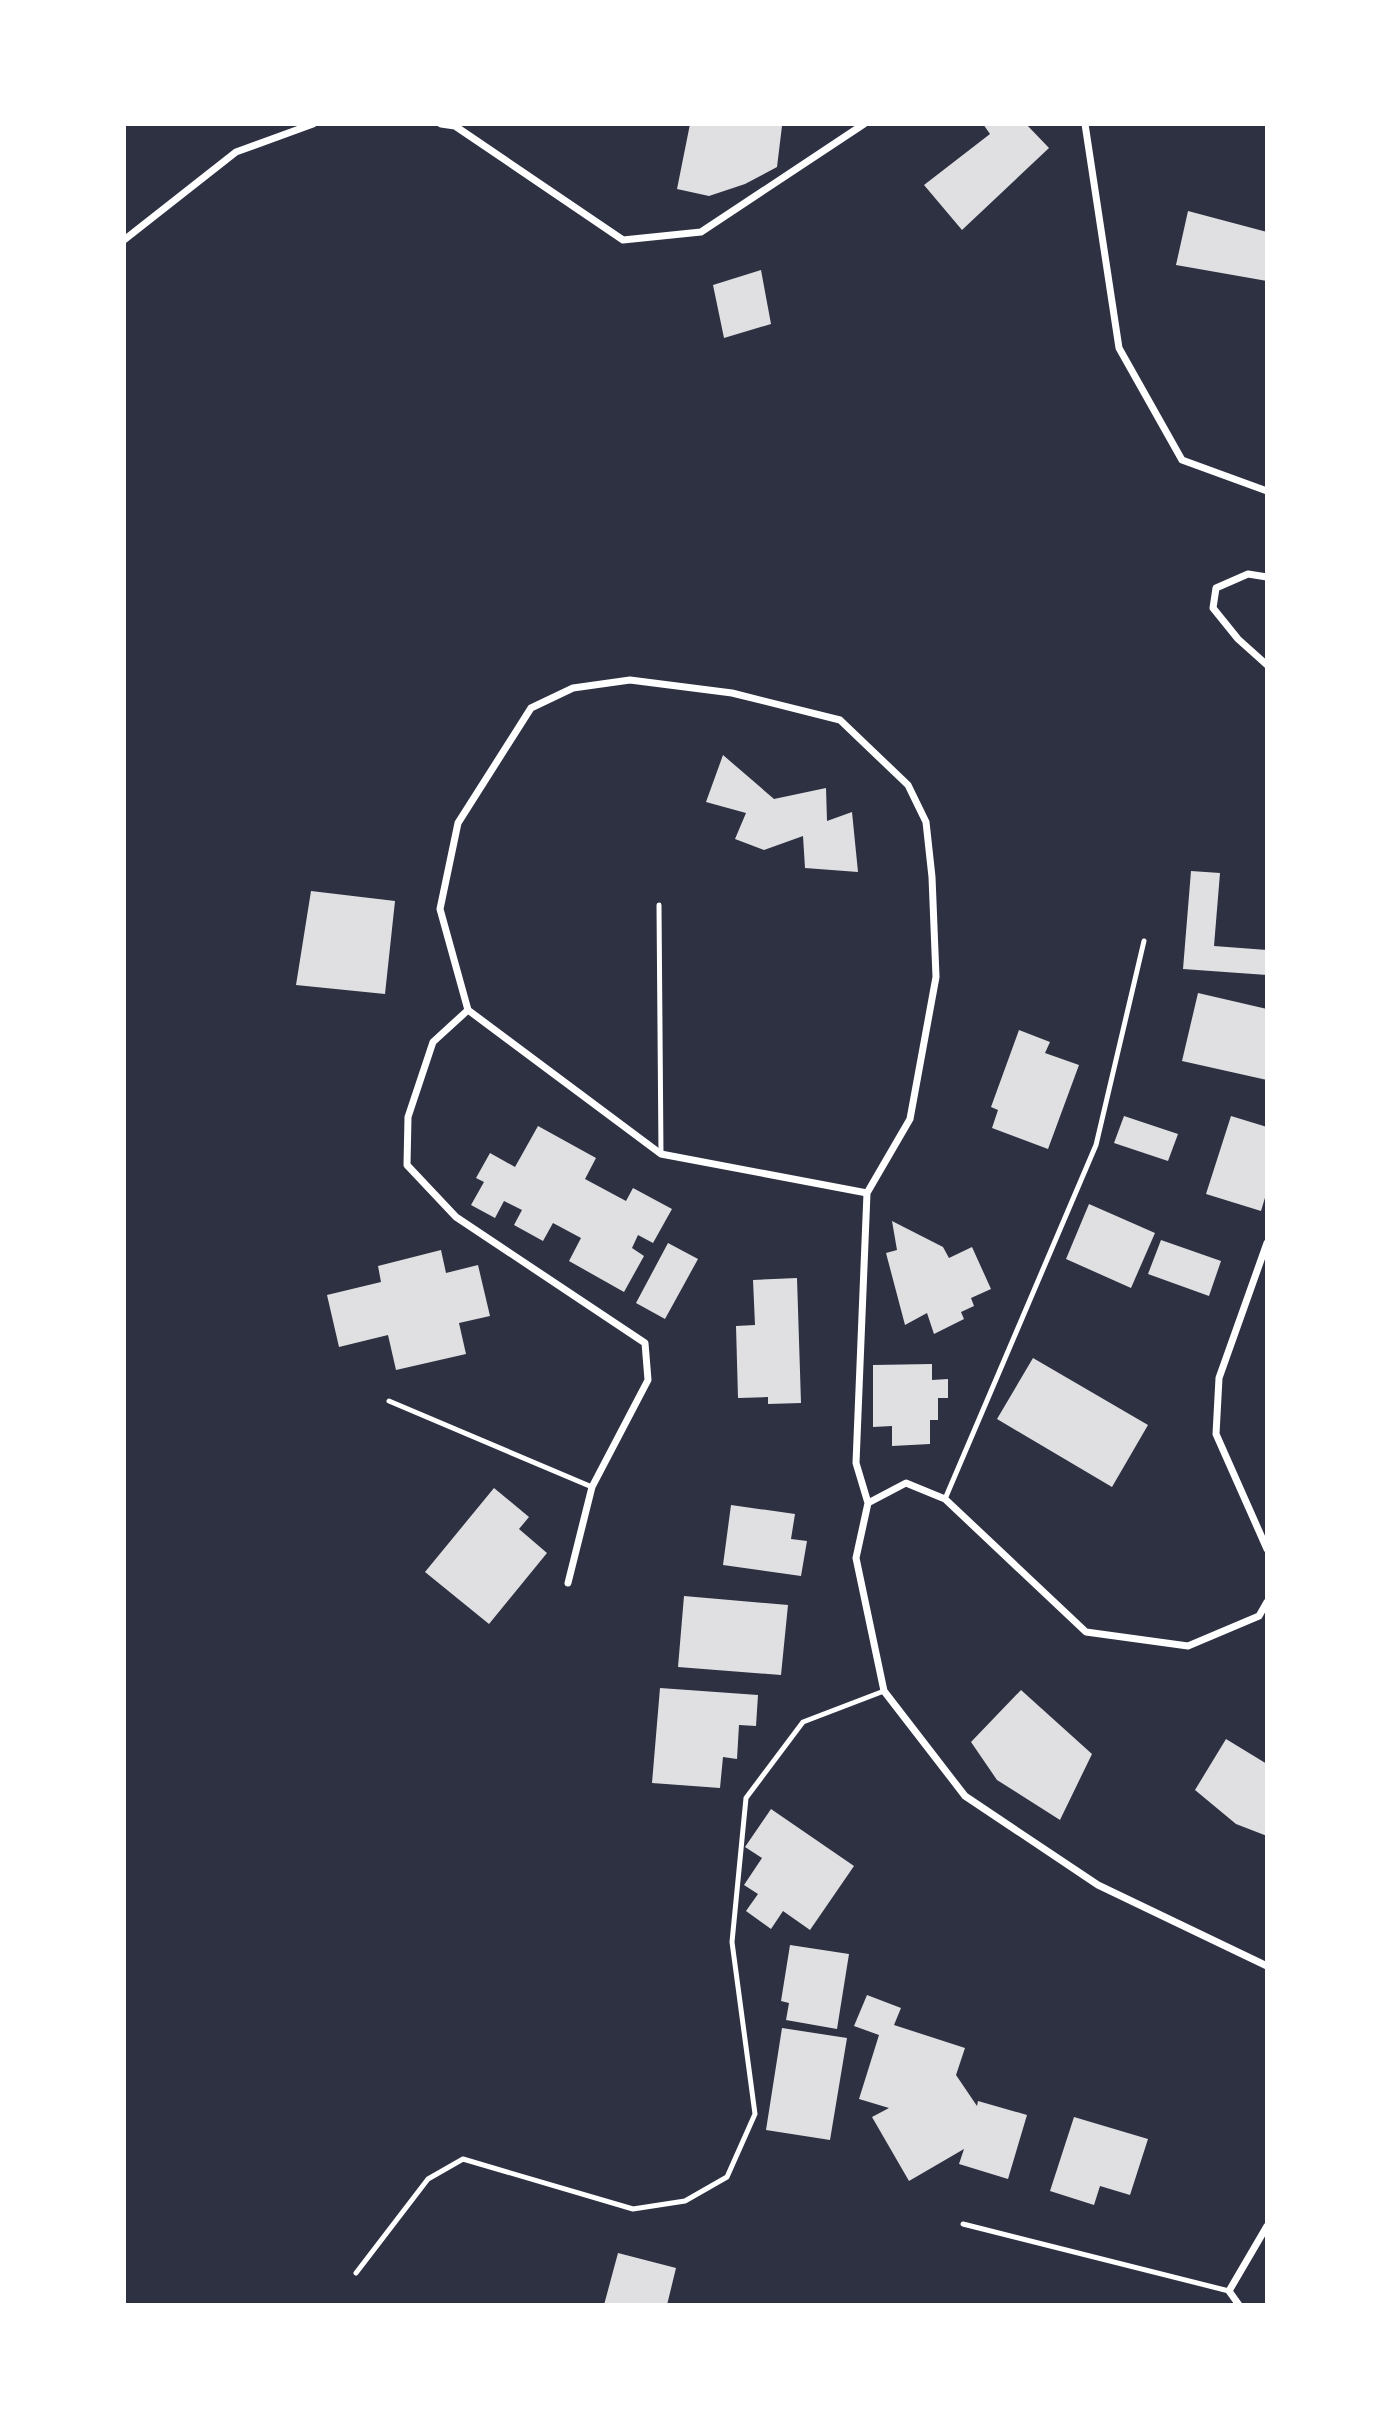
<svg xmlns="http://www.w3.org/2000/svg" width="1391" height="2429" font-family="'PT Sans',sans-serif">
	<rect width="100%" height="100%" fill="#2d3142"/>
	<path fill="#e0e0e3" d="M690,124L782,126L777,167L745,184L709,196L677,189Z
		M983,124H1026L1049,148L962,230L924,185L990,134Z
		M1188,211L1267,232V281L1176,265Z
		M761,270L771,324L724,338L713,285Z
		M723,755L774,799L826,788L827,821L852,812L858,872L805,868L803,836L764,850L735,839L746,813L706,802Z
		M1191,871L1220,873L1214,946L1267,950V975L1183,969Z
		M311,891L395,901L385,994L296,985Z
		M1198,993L1267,1009V1080L1182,1061Z
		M1019,1030L1050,1042L1045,1053L1079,1065L1048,1149L992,1128L998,1110L991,1107Z
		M1124,1116L1178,1134L1168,1161L1114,1143Z
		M1231,1116L1267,1127V1191L1261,1211L1206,1194Z
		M538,1126L596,1158L585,1179L626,1201L633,1188L672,1209L653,1243L638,1235L632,1248L644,1256L624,1292L569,1261L581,1238L553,1223L543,1241L514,1225L522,1210L504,1201L495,1218L471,1205L484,1182L476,1178L490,1153L515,1167Z
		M1089,1204L1155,1233L1131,1288L1066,1259Z
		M892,1221L943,1247L949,1258L972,1247L991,1289L971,1298L974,1306L961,1312L964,1319L934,1334L927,1313L905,1325L886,1253L897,1250Z
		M1161,1240L1221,1261L1209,1296L1148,1274Z
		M668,1243L698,1259L665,1319L636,1303Z
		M441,1250L446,1273L478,1265L490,1316L459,1323L466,1354L396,1370L388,1335L339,1347L327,1295L381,1282L378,1266Z
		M797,1278L801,1403L768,1404V1397L738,1398L736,1326L755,1325L753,1280Z
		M1033,1358L1148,1425L1112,1487L997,1419Z
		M932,1364V1380L948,1379V1398H938V1420H930V1444L892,1446V1426L873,1427V1365Z
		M494,1488L529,1517L519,1529L547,1553L489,1624L425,1572Z
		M731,1505L795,1514L791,1539L807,1541L801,1576L723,1565Z
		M684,1596L788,1605L781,1675L678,1667Z
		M660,1688L758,1695L756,1726L739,1725L737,1759L723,1757L720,1788L652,1783Z
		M1021,1690L1092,1754L1060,1820L997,1780L971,1742Z
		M1226,1739L1267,1764V1836L1236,1824L1195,1790Z
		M771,1809L854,1866L810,1930L783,1911L771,1929L746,1911L758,1894L744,1885L762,1858L745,1847Z
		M790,1945L849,1954L837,2029L786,2020L789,2003L781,2001Z
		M867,1995L901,2008L894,2025L965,2048L956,2075L977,2106L978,2101L1027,2115L1008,2179L959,2164L964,2149L909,2181L872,2117L889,2108L859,2099L879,2035L854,2026Z
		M782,2028L847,2038L830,2140L766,2130Z
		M1074,2117L1148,2139L1130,2195L1100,2186L1094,2205L1050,2191Z
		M618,2253L676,2268L667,2305H604Z"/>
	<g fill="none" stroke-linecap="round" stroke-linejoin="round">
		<path stroke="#fff" stroke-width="5" d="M659,905L661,1154
			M389,1401L592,1487
			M945,1499L1096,1145L1144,941
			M963,2224L1229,2291
			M356,2273L428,2179L463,2159L633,2209L685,2201L727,2177L755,2114L732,1942L746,1798L803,1722L884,1691"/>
		<path stroke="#fff" stroke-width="7" d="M441,124L455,126L623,240L701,232L864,124
			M1085,124L1119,348L1182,460L1267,491
			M124,240L236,152L313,124
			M1267,577L1248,574L1216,588L1213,608L1238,639L1267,665
			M468,1010L440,909L458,823L531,708L573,688L630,680L732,693L840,720L908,785L926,822L932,877L936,977L910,1119L867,1193
			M1267,1243L1219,1378L1216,1434L1267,1549
			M568,1583L592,1487L648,1380L645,1343L456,1217L407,1165L408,1117L433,1042L468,1010L661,1154L867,1193L856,1463L868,1503
			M1267,1602L1259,1616L1188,1646L1086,1632L945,1499L906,1483L868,1503L856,1558L884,1691L965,1796L1098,1885L1267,1966
			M1239,2305L1229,2291L1267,2226"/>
	</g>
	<rect width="1391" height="2429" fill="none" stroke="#ffffff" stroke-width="252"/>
</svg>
